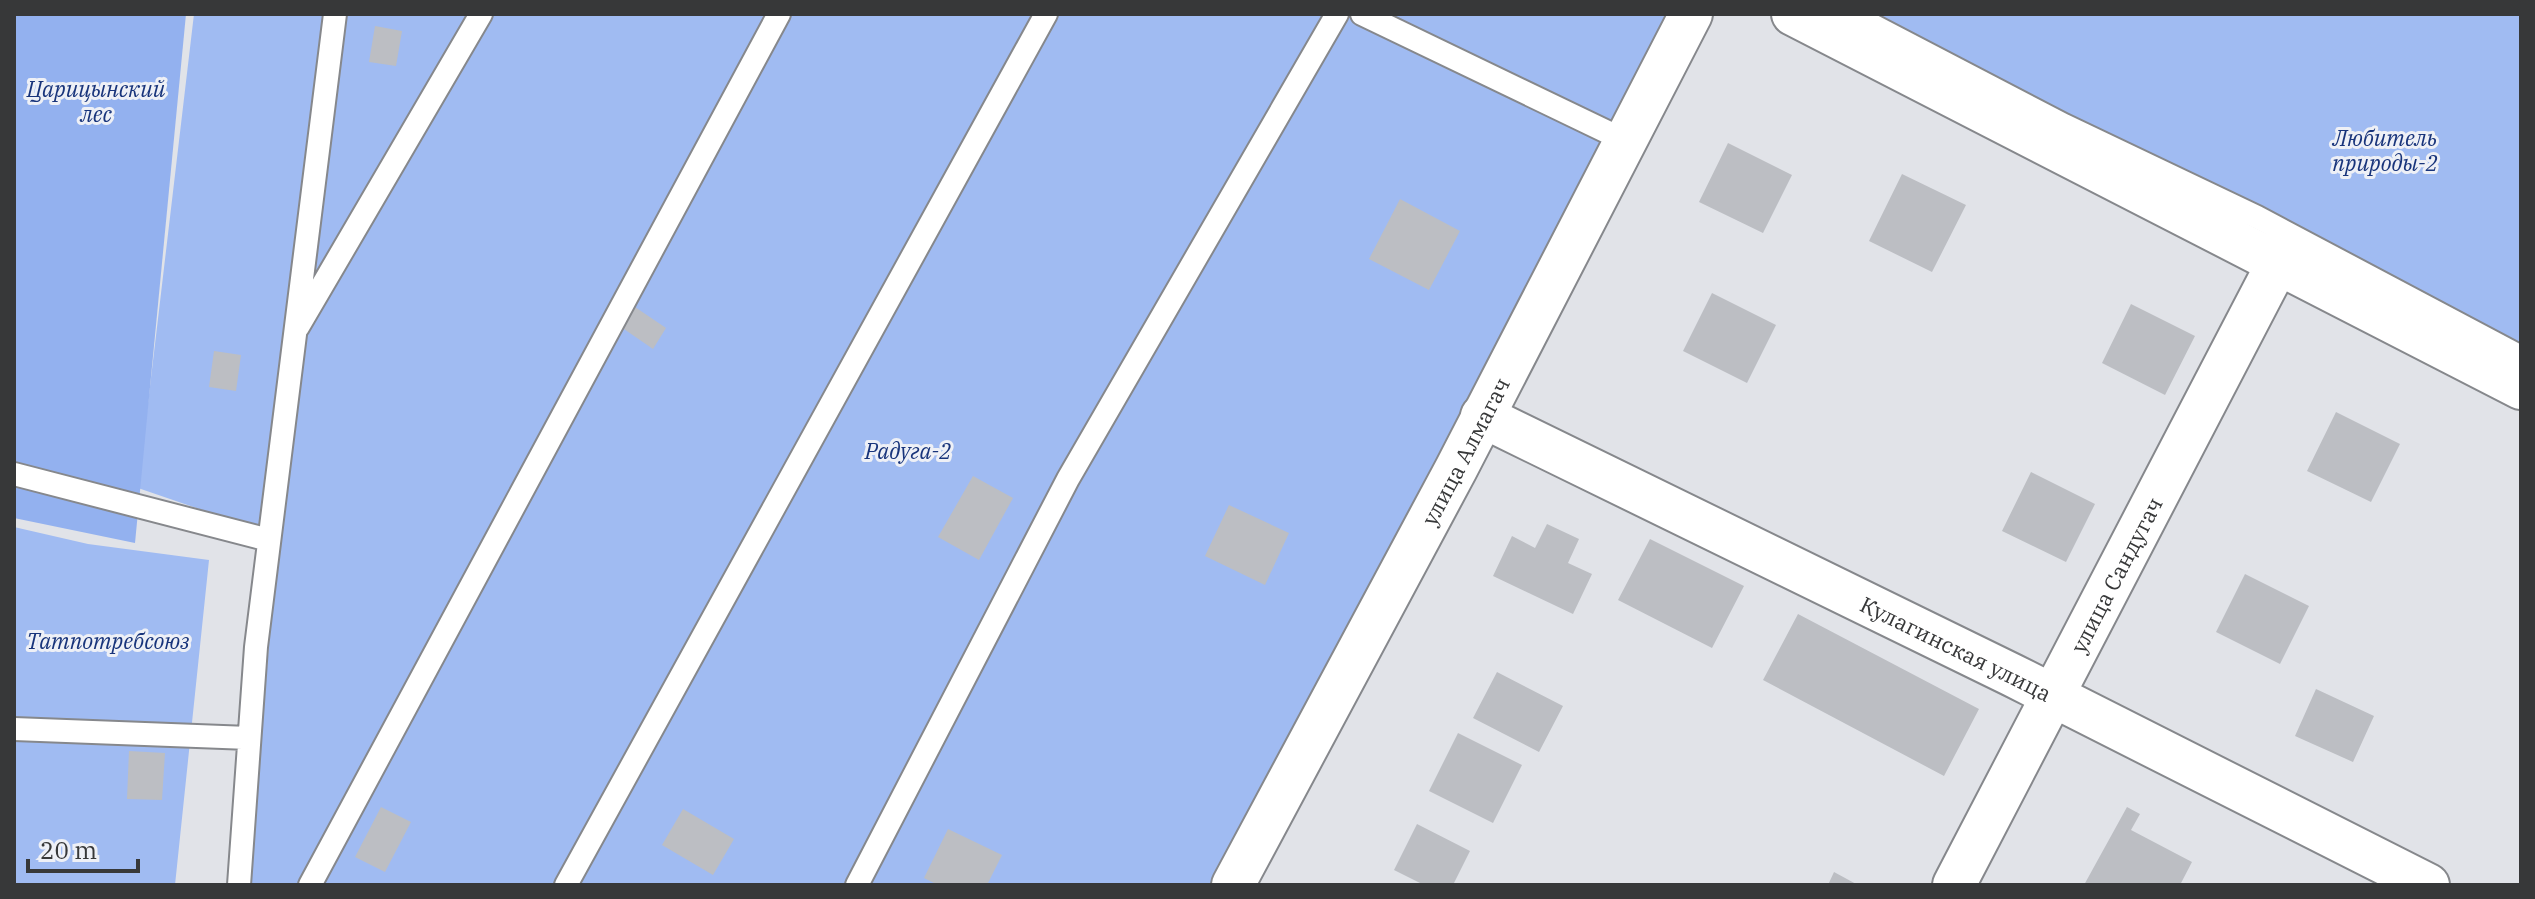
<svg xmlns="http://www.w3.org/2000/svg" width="2535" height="899" font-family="'IBM Plex Serif',serif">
	<rect width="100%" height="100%" fill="#e1e3e8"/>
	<path fill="#a0bbf2" d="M194,14H1679L1223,885H249L278,536L138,488Z
		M1832,14H2521V368Z
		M14,527L88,544L209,560L175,885H14Z"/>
	<path fill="#93b1ef" d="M14,14H186L135,543L14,518Z"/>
	<path fill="#bcbec3" d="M375,26L402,31L396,66L369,62Z
		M1728,143L1792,175L1763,233L1699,202Z
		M1902,174L1966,205L1932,272L1869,241Z
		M1400,199L1460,231L1429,290L1369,259Z
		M1712,293L1776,325L1747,383L1683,351Z
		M2131,304L2195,336L2165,395L2102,363Z
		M635,307L666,328L653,349L621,327Z
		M214,351L241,355L236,391L209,387Z
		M2336,412L2400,444L2371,502L2307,471Z
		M2031,472L2095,504L2066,562L2002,531Z
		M973,476L1013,498L979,560L938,537Z
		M1229,505L1289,533L1265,585L1205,556Z
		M1547,524L1579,539L1568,563L1592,574L1573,614L1493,576L1512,536L1535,548Z
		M1650,539L1744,586L1712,648L1618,600Z
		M2245,574L2309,606L2280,664L2216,632Z
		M1798,614L1979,709L1944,776L1763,680Z
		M1497,672L1563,706L1539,752L1473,718Z
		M2316,689L2374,716L2353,762L2295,736Z
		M1458,733L1522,765L1493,823L1429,791Z
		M129,751L165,753L162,800L127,799Z
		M381,807L411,822L385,872L355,857Z
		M2127,807L2140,814L2131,830L2192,862L2180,885H2084Z
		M683,809L734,839L713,875L662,845Z
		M1417,824L1470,851L1453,885H1424L1394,870Z
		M948,829L1002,855L987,885H938L924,878Z
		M1834,872L1858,885H1828Z"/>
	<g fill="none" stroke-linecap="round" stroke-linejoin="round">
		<g stroke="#86888c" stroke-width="26">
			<path id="lane" d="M1362,14L1626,141
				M1851,14L2064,125L2257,217L2521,357
				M298,327L481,14
				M14,474L269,540
				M14,729L249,738
				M239,885L256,647L335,14
				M310,885L779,14
				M566,885L1046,14
				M857,885L1068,479L1337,14"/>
		</g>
		<g stroke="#86888c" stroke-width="46">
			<g id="street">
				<path d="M1793,14L2521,388"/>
				<path id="s1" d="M1482,416L2012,675L2428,885"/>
				<path id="s2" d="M1233,885L1456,469L1691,14"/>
				<path id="s3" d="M1954,885L2278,263"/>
			</g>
		</g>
		<use href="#lane" stroke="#fff" stroke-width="22"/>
		<use href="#street" stroke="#fff" stroke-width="42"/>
	</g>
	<g text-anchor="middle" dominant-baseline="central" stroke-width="6" stroke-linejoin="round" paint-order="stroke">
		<g font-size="22" font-style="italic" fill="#18347b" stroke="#eef0f6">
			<text x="96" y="88">Царицынский<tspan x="96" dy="25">лес</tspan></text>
			<text x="2385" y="137">Любитель<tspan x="2385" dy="25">природы-2</tspan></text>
			<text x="908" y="450">Радуга-2</text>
			<text x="108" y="640">Татпотребсоюз</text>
		</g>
		<g font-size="22" fill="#373839" stroke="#eef0f6">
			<text stroke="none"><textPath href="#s2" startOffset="492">улица Алмагач</textPath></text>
			<text stroke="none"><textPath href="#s3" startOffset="350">улица Сандугач</textPath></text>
			<text stroke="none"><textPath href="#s1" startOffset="528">Кулагинская улица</textPath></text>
		</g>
	</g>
	<rect width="2535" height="899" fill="none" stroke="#373839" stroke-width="32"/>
	<path d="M28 859v12h110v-12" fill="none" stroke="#373839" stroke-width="4"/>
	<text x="40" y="859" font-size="24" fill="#373839" stroke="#eef0f6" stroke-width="6" paint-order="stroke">20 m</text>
</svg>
